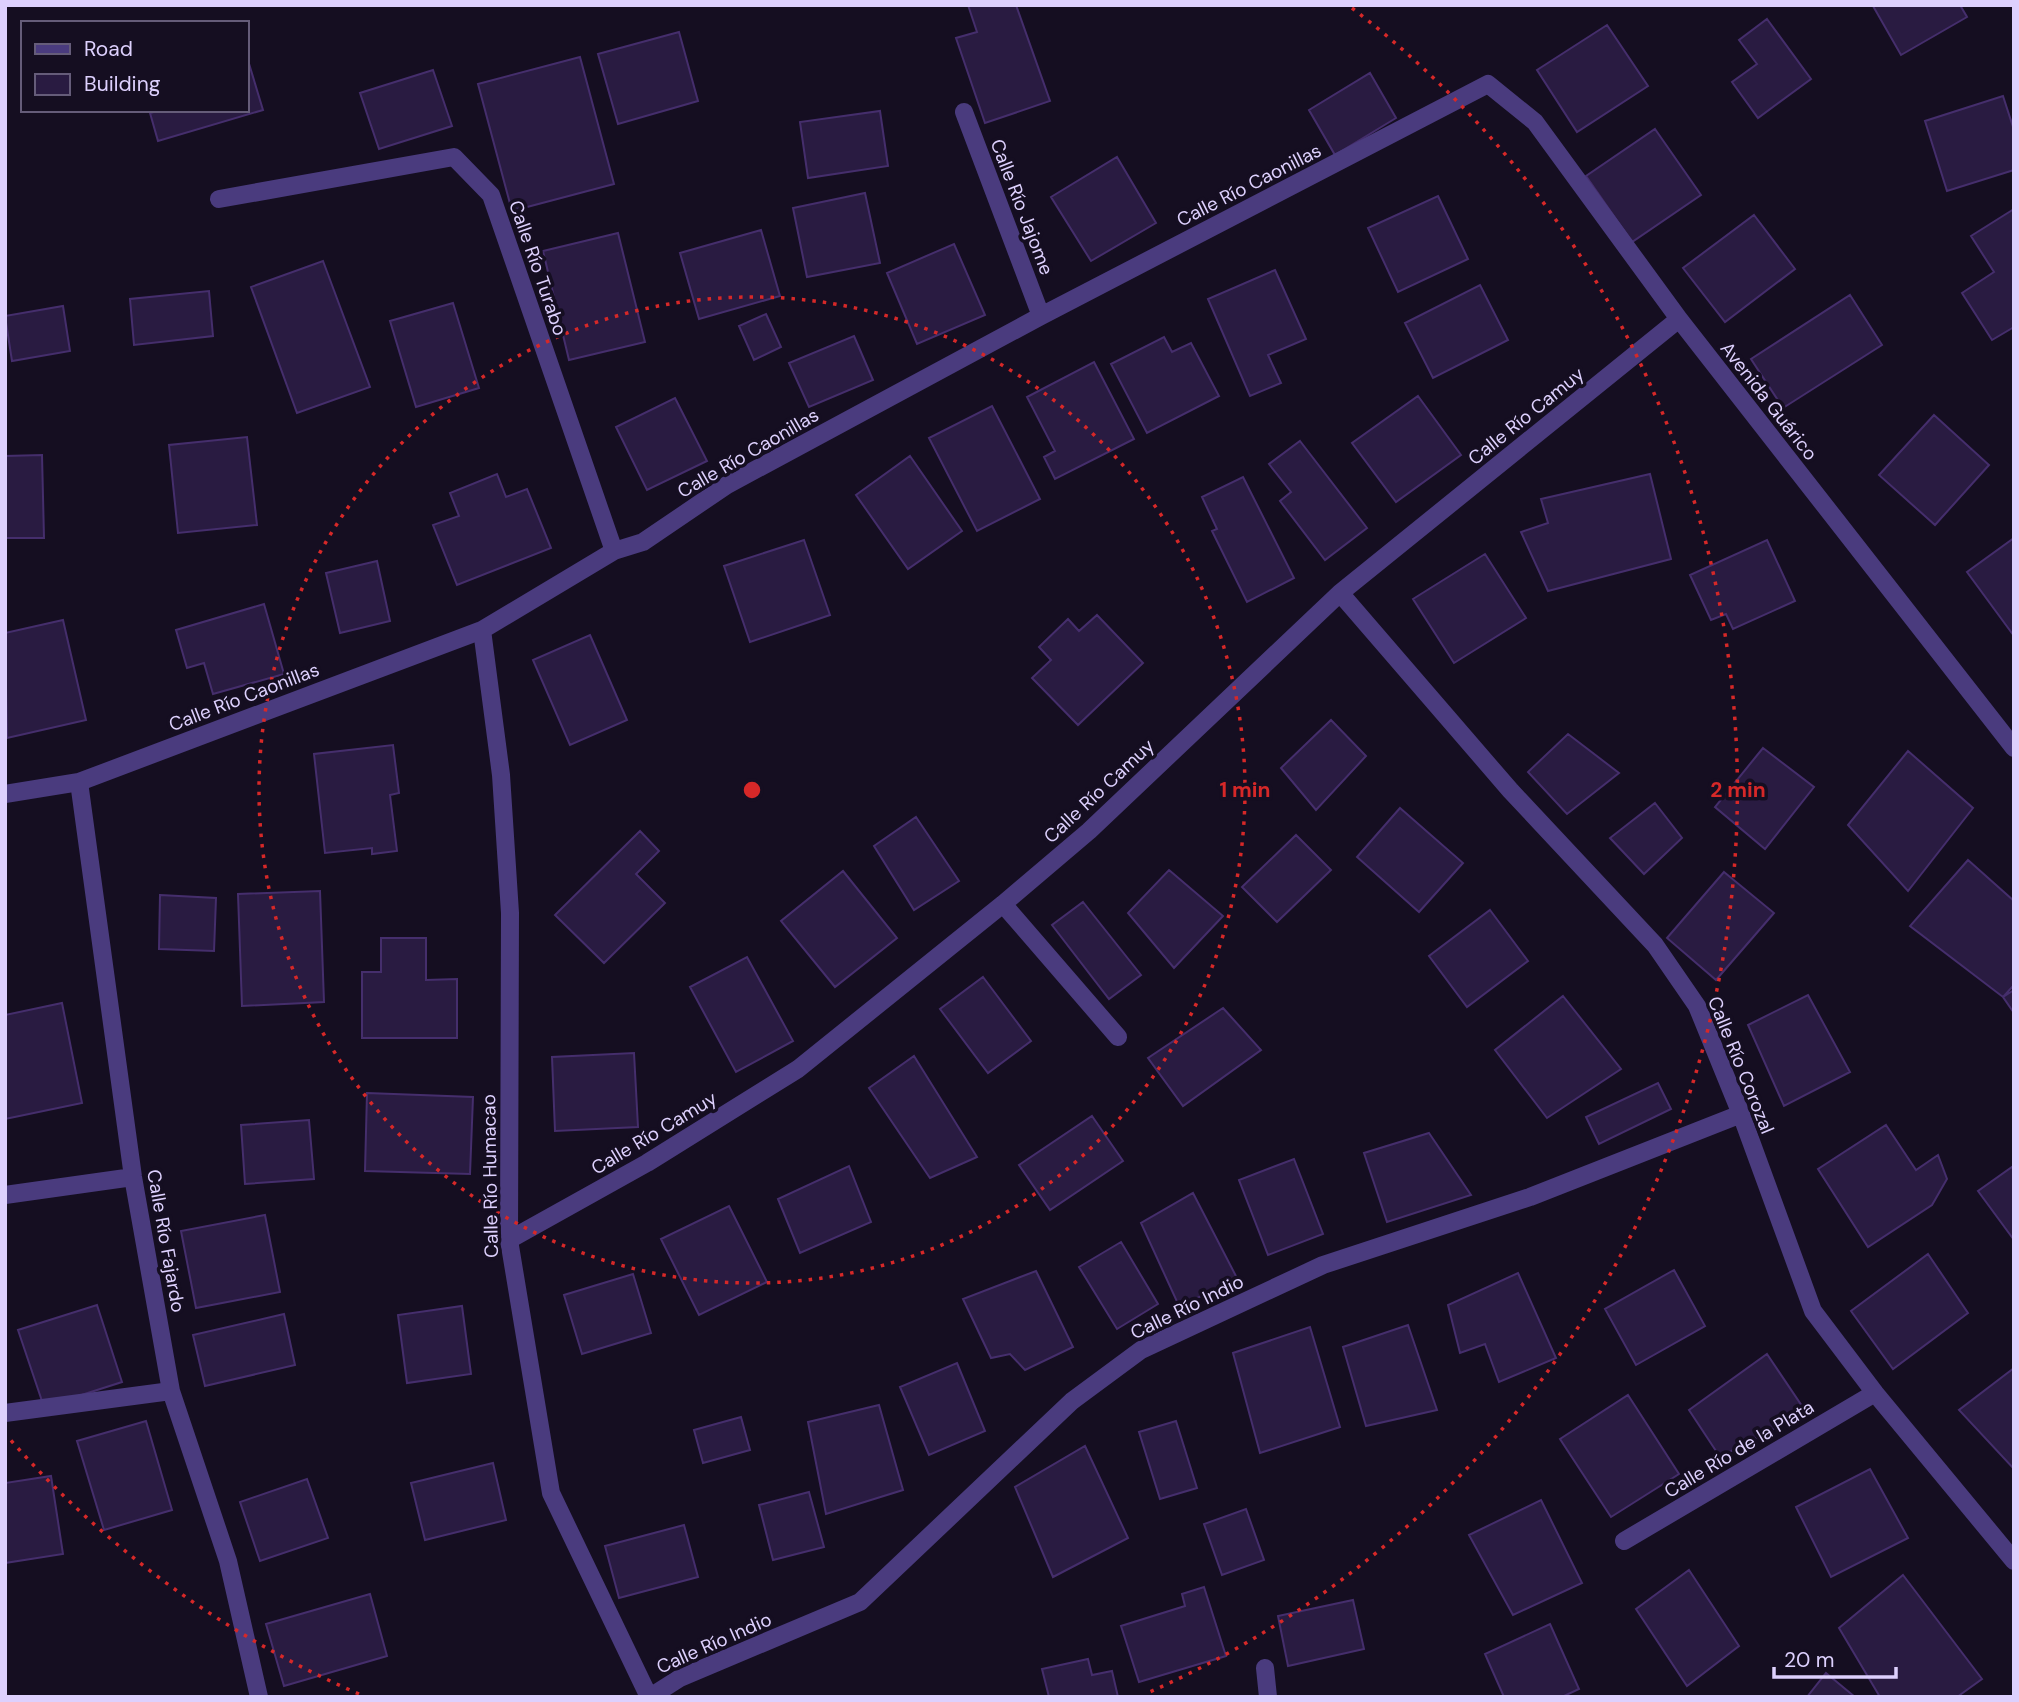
<svg xmlns="http://www.w3.org/2000/svg" width="2019" height="1702" font-family="'DM Sans',sans-serif">
	<rect width="100%" height="100%" fill="#150e21"/>
	<path fill="#291b41" stroke="#452e6c" stroke-width="2" d="M968,5H1016L1050,101L985,123L956,38L977,32Z
		M1960,5L1967,17L1901,55L1873,6Z
		M1767,19L1811,79L1758,118L1732,82L1757,64L1739,40Z
		M1607,25L1648,86L1577,132L1537,70Z
		M679,32L698,101L618,124L598,54Z
		M247,57L263,110L158,141L150,113L161,110H247Z
		M580,57L614,184L512,211L478,84Z
		M433,70L452,126L379,149L360,93Z
		M1370,73L1396,118L1335,155L1309,110Z
		M2003,96L2014,130V170L1947,191L1925,121Z
		M880,111L888,166L808,178L800,122Z
		M1655,129L1701,195L1632,242L1586,176Z
		M1117,157L1156,223L1091,261L1051,197Z
		M865,193L880,263L807,277L793,208Z
		M1438,196L1468,259L1398,292L1368,228Z
		M2014,209V327L1992,340L1962,293L1994,272L1971,236Z
		M1754,215L1795,269L1725,322L1683,268Z
		M761,230L780,296L699,319L680,253Z
		M618,233L645,342L569,360L543,251Z
		M954,244L985,315L917,344L887,273Z
		M323,261L370,387L297,413L251,287Z
		M1275,270L1306,339L1268,355L1281,383L1250,396L1208,299Z
		M1480,285L1508,340L1433,378L1405,323Z
		M209,291L213,336L134,345L130,299Z
		M1850,295L1882,345L1783,408L1751,359Z
		M453,303L479,388L416,407L390,321Z
		M63,306L70,351L12,361L5,316Z
		M766,314L781,347L754,360L739,326Z
		M854,336L873,380L809,407L789,363Z
		M1164,337L1172,352L1191,343L1219,396L1147,433L1111,364Z
		M1094,362L1134,439L1055,479L1044,457L1055,451L1027,397Z
		M1418,396L1461,455L1396,502L1352,443Z
		M675,398L707,461L647,490L616,427Z
		M992,406L1040,499L977,531L929,438Z
		M1934,415L1989,465L1935,525L1879,475Z
		M247,437L257,525L178,533L169,445Z
		M1300,441L1367,528L1325,560L1280,501L1291,492L1269,464Z
		M42,455L44,538H5V456Z
		M910,456L962,531L908,569L856,495Z
		M497,474L506,497L527,489L551,548L457,585L433,525L459,516L450,493Z
		M1650,474L1671,559L1548,591L1521,532L1548,523L1541,499Z
		M1243,477L1294,578L1247,602L1212,531L1217,529L1202,497Z
		M2014,538V636L1967,572Z
		M804,540L830,615L750,642L724,566Z
		M1767,540L1795,601L1733,629L1726,614L1711,620L1690,575Z
		M1485,554L1526,618L1454,663L1413,599Z
		M377,561L390,621L340,633L326,573Z
		M264,604L284,674L213,694L204,663L187,668L176,630Z
		M1097,615L1143,663L1078,725L1032,678L1051,660L1039,647L1068,619L1079,631Z
		M63,620L86,720L7,738L5,633Z
		M590,635L627,720L570,745L533,660Z
		M1331,720L1366,756L1316,810L1281,768Z
		M1568,734L1619,773L1567,814L1528,772Z
		M393,745L399,793L390,795L397,851L372,854V848L325,853L314,754Z
		M1763,748L1814,787L1765,849L1715,807Z
		M1908,751L1973,808L1908,891L1848,825Z
		M1655,803L1682,838L1644,874L1610,838Z
		M1400,808L1463,863L1419,912L1357,857Z
		M916,817L959,881L914,910L874,846Z
		M640,831L659,851L636,874L665,903L604,963L555,915Z
		M1296,835L1331,870L1277,922L1242,887Z
		M1968,860L2014,901V985L2003,997L1910,926Z
		M1169,870L1223,916L1174,968L1128,913Z
		M843,871L897,938L835,987L781,921Z
		M1724,872L1774,913L1716,980L1667,938Z
		M320,891L324,1002L242,1006L238,894Z
		M160,895L216,898L214,951L159,949Z
		M1083,902L1141,975L1109,999L1052,925Z
		M1490,910L1528,961L1467,1007L1429,956Z
		M381,938H426V980L457,979V1038H362V972H381Z
		M747,957L793,1041L736,1072L690,987Z
		M983,977L1031,1041L988,1073L940,1009Z
		M2014,990V1013L2003,997Z
		M1808,995L1850,1072L1784,1106L1748,1025Z
		M1563,996L1621,1069L1547,1118L1495,1050Z
		M62,1003L82,1103L5,1119V1015Z
		M1223,1008L1261,1050L1183,1106L1148,1058Z
		M634,1053L638,1127L555,1131L552,1057Z
		M914,1056L977,1157L930,1178L869,1088Z
		M1658,1083L1671,1109L1599,1144L1586,1117Z
		M367,1093L473,1097L470,1174L365,1171Z
		M1092,1116L1123,1161L1050,1210L1019,1165Z
		M309,1120L314,1179L245,1184L241,1125Z
		M1886,1125L1916,1170L1938,1155L1947,1179L1932,1205L1868,1247L1818,1169Z
		M1429,1133L1471,1195L1387,1222L1364,1153Z
		M1294,1159L1323,1234L1268,1255L1239,1180Z
		M849,1166L871,1222L800,1253L778,1199Z
		M2012,1167L2014,1170V1240L1978,1191Z
		M1193,1193L1238,1280L1179,1306L1141,1223Z
		M729,1206L767,1282L699,1315L661,1239Z
		M265,1215L280,1292L196,1308L181,1231Z
		M1121,1242L1158,1304L1117,1329L1079,1267Z
		M1928,1254L1968,1313L1893,1369L1851,1311Z
		M1674,1270L1705,1326L1636,1365L1605,1309Z
		M1036,1271L1073,1347L1025,1370L1010,1354L991,1358L963,1299Z
		M1518,1273L1556,1358L1499,1382L1485,1344L1460,1353L1448,1305Z
		M633,1274L651,1333L582,1354L564,1295Z
		M97,1305L122,1382L44,1407L18,1330Z
		M462,1306L471,1374L407,1383L398,1315Z
		M284,1314L295,1365L205,1386L193,1335Z
		M1408,1325L1437,1410L1366,1426L1343,1347Z
		M1310,1327L1340,1427L1260,1453L1233,1353Z
		M1767,1354L1806,1412L1720,1457L1689,1410Z
		M957,1363L985,1431L929,1455L900,1387Z
		M2014,1368V1469L1959,1410Z
		M1628,1395L1679,1474L1611,1517L1560,1439Z
		M879,1405L903,1490L826,1514L808,1422Z
		M741,1417L750,1450L703,1463L694,1430Z
		M146,1421L172,1510L104,1530L77,1441Z
		M1176,1421L1197,1488L1160,1499L1139,1432Z
		M1085,1446L1128,1538L1053,1577L1015,1487Z
		M493,1463L506,1520L425,1540L411,1483Z
		M1870,1469L1908,1538L1831,1577L1796,1507Z
		M51,1476L63,1554L5,1563V1483Z
		M307,1479L328,1538L260,1561L240,1502Z
		M809,1492L824,1547L773,1560L759,1505Z
		M1541,1500L1582,1583L1513,1615L1469,1535Z
		M1246,1509L1264,1560L1222,1575L1204,1524Z
		M684,1525L698,1577L619,1598L605,1546Z
		M1689,1570L1739,1646L1687,1686L1636,1609Z
		M1903,1575L1982,1679L1957,1697H1880L1839,1628Z
		M1204,1587L1226,1656L1139,1682L1121,1626L1185,1606L1182,1594Z
		M370,1594L387,1656L284,1686L266,1624Z
		M1353,1600L1364,1649L1288,1666L1278,1616Z
		M1550,1624L1579,1689L1562,1697H1504L1485,1654Z
		M1088,1659L1092,1675L1112,1671L1118,1697H1049L1042,1669Z
		M1826,1673L1855,1697H1807Z"/>
	<g fill="none" stroke-linecap="round" stroke-linejoin="round">
		<path stroke="#4a3b7e" stroke-width="18" d="M964,112L1041,316
			M219,199L454,157L491,195L614,551
			M1340,593L1510,790L1655,945L1697,1006L1741,1114L1813,1311L1875,1393L2014,1561
			M482,630L501,775L510,913L509,1240L551,1493L649,1697
			M79,782L133,1177L171,1391L228,1561L259,1697
			M5,794L79,782L482,630L614,551L643,542L727,485L1041,316L1488,84L1535,122L1679,319L2014,748
			M1003,904L1118,1037
			M5,1195L133,1177
			M509,1240L647,1163L798,1069L1003,904L1089,831L1340,593L1679,319
			M5,1413L171,1391
			M1624,1541L1875,1393
			M1265,1668L1268,1697
			M650,1697L680,1678L860,1602L1072,1401L1141,1350L1323,1265L1530,1197L1741,1114"/>
	</g>
	<g fill="none" stroke="#d62828" stroke-width="3.5" stroke-dasharray="3.5 7">
		<circle cx="752" cy="790" r="493"/>
		<path d="M359 1694A986 986 0 0 1 8 1437M1352 8A986 986 0 0 1 1145 1694"/>
	</g>
	<g text-anchor="middle" dominant-baseline="central" stroke-width="7" stroke-linejoin="round" paint-order="stroke">
		<g font-size="19" fill="#ddd0fd" stroke="#150e21">
			<text transform="translate(1249 185) rotate(-27)">Calle Río Caonillas</text>
			<text transform="translate(1022 207) rotate(69)">Calle Río Jajome</text>
			<text transform="translate(538 268) rotate(71)">Calle Río Turabo</text>
			<text transform="translate(1769 401) rotate(52)">Avenida Guárico</text>
			<text transform="translate(1526 416) rotate(-39)">Calle Río Camuy</text>
			<text transform="translate(748 453) rotate(-30)">Calle Río Caonillas</text>
			<text transform="translate(244 697) rotate(-21)">Calle Río Caonillas</text>
			<text transform="translate(1099 791) rotate(-43)">Calle Río Camuy</text>
			<text transform="translate(1741 1065) rotate(68)">Calle Río Corozal</text>
			<text transform="translate(654 1133) rotate(-31)">Calle Río Camuy</text>
			<text transform="translate(490 1176) rotate(-91)">Calle Río Humacao</text>
			<text transform="translate(166 1241) rotate(80)">Calle Río Fajardo</text>
			<text transform="translate(1187 1307) rotate(-26)">Calle Río Indio</text>
			<text transform="translate(1739 1449) rotate(-31)">Calle Río de la Plata</text>
			<text transform="translate(714 1643) rotate(-24)">Calle Río Indio</text>
		</g>
	</g>
	<circle cx="752" cy="790" r="10" fill="#d62828" stroke="#150e21" stroke-width="3.5"/>
	<g font-size="21" text-anchor="middle" font-weight="bold" fill="#d62828" stroke="#150e21" stroke-width="7" stroke-linejoin="round" paint-order="stroke">
		<text x="1245" y="797">1 min</text>
		<text x="1738" y="797">2 min</text>
	</g>
	<rect width="2019" height="1702" fill="none" stroke="#ddd0fd" stroke-width="14"/>
	<rect x="21" y="21" width="228" height="91" fill="#150e21" stroke="#655c79" stroke-width="2"/>
	<rect x="35" y="44" width="35" height="10" fill="#4a3b7e" stroke="#655c79" stroke-width="2"/>
	<text x="84" y="56" font-size="21" fill="#ddd0fd">Road</text>
	<rect x="35" y="74" width="35" height="21" fill="#291b41" stroke="#655c79" stroke-width="2"/>
	<text x="84" y="91" font-size="21" fill="#ddd0fd">Building</text>
	<path d="M1774 1667v10h122v-10" fill="none" stroke="#ddd0fd" stroke-width="3.5"/>
	<text x="1784" y="1667" font-size="21" fill="#ddd0fd" stroke="#150e21" stroke-width="5" paint-order="stroke">20 m</text>
</svg>
